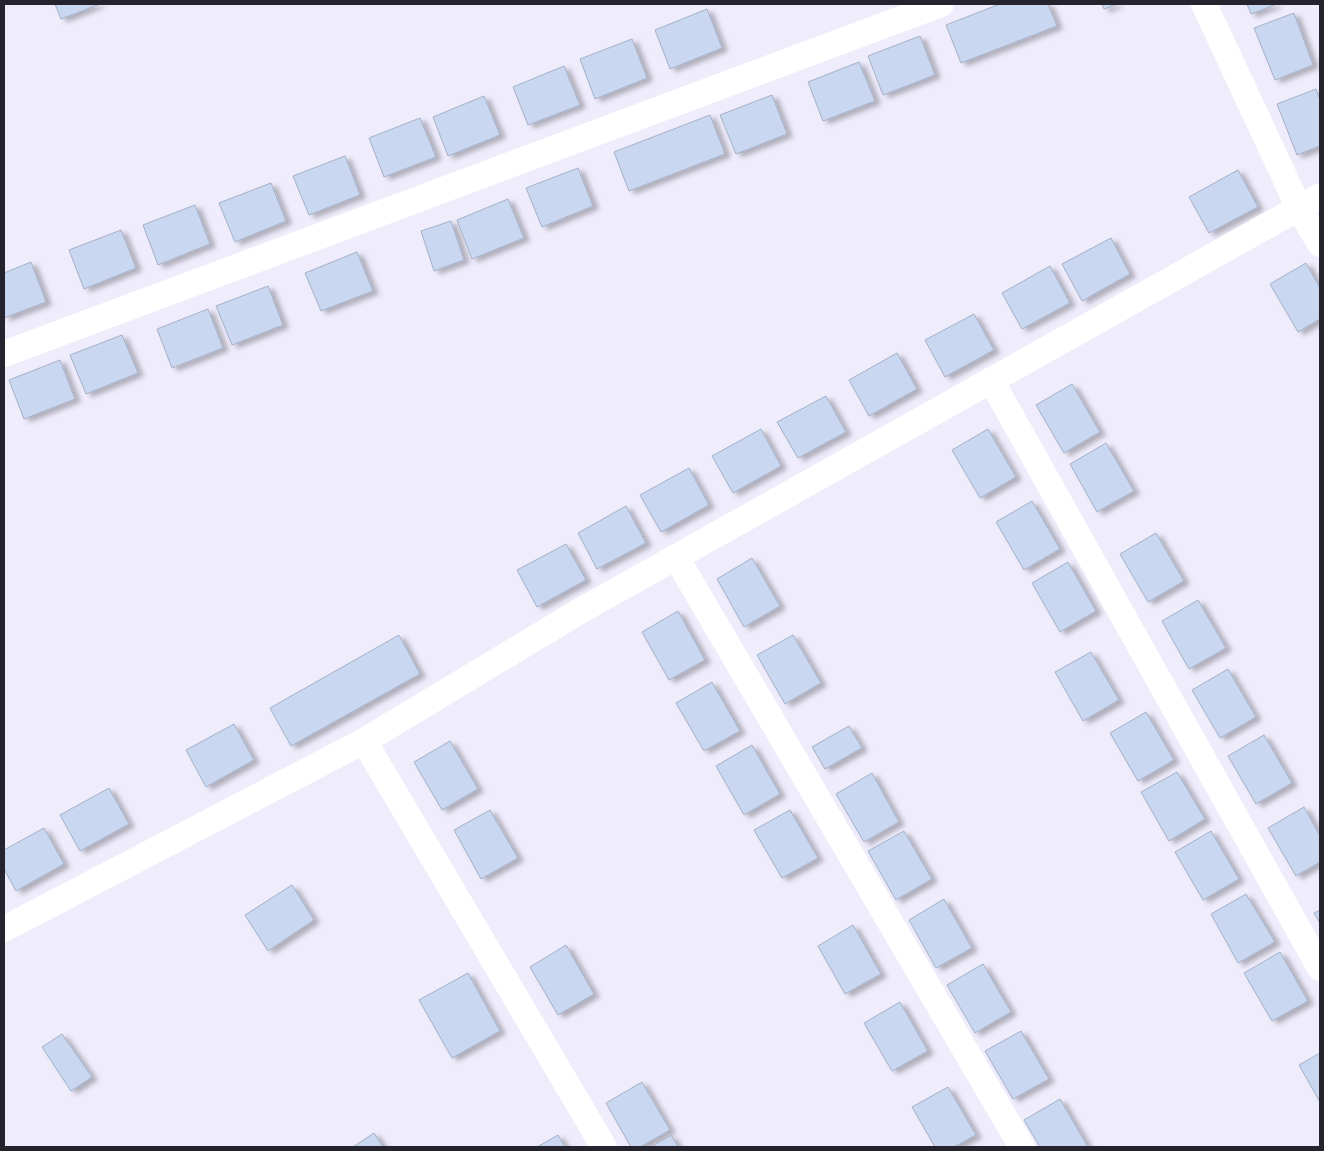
<svg xmlns="http://www.w3.org/2000/svg" width="1324" height="1151" font-family="Commissioner,sans-serif">
	<defs>
		<filter id="shadow"><feDropShadow dx="5.5" dy="3" stdDeviation="2.5" flood-color="#0004"/></filter>
	</defs>
	<rect width="100%" height="100%" fill="#efecfc"/>
	<path fill="#cad7f0" stroke="#a3b0c7" filter="url(#shadow)" d="M55,4H100L61,19Z
		M1000,4H1048L1057,26L961,63L946,25Z
		M1102,4H1118L1104,9Z
		M1247,4H1277L1251,14Z
		M707,9L722,48L670,69L655,30Z
		M1294,13L1313,65L1275,80L1254,28Z
		M920,36L935,75L883,95L868,56Z
		M632,39L647,78L595,99L580,59Z
		M859,62L875,101L823,121L808,82Z
		M564,66L580,105L528,125L513,87Z
		M1316,89L1320,100V146L1297,155L1277,104Z
		M772,95L787,134L736,154L720,115Z
		M484,96L500,135L448,156L433,117Z
		M710,115L725,154L629,191L614,152Z
		M420,118L436,157L384,177L369,138Z
		M345,156L360,195L309,215L293,176Z
		M578,168L593,206L542,227L526,188Z
		M1238,170L1258,207L1209,233L1189,197Z
		M271,183L286,221L235,242L219,203Z
		M508,199L524,238L472,259L457,220Z
		M195,205L210,244L158,265L143,225Z
		M451,221L464,260L434,271L421,231Z
		M121,230L136,268L84,289L69,250Z
		M1111,238L1130,274L1082,301L1062,264Z
		M357,252L373,291L321,311L305,273Z
		M31,262L46,302L4,318V273Z
		M1306,263L1320,288V319L1298,332L1270,284Z
		M1050,266L1070,303L1022,329L1002,293Z
		M268,286L283,325L232,345L216,306Z
		M208,309L223,348L172,368L157,329Z
		M974,314L994,350L945,377L925,340Z
		M122,335L138,373L86,394L70,355Z
		M897,353L917,389L869,416L849,380Z
		M60,360L75,399L24,419L9,380Z
		M1072,384L1100,432L1064,453L1036,405Z
		M826,396L846,432L798,458L777,422Z
		M761,429L781,466L733,493L712,456Z
		M988,429L1016,477L980,498L952,450Z
		M1106,443L1134,491L1097,512L1070,464Z
		M689,468L709,505L661,532L640,495Z
		M1032,501L1060,549L1024,570L996,522Z
		M626,506L646,543L597,569L578,533Z
		M1156,533L1184,581L1148,602L1120,554Z
		M566,544L586,580L537,607L517,570Z
		M752,558L780,606L744,627L717,579Z
		M1068,562L1096,611L1060,632L1032,583Z
		M1198,600L1226,648L1189,669L1162,621Z
		M678,611L705,660L669,680L642,632Z
		M399,635L420,674L291,746L270,708Z
		M793,635L821,683L785,704L757,655Z
		M1091,652L1119,700L1083,721L1055,672Z
		M1228,669L1256,717L1220,738L1192,690Z
		M712,682L740,731L704,751L676,703Z
		M1146,712L1174,760L1138,781L1110,733Z
		M234,724L254,760L206,787L186,750Z
		M849,726L862,748L825,769L812,747Z
		M1264,735L1292,783L1256,804L1228,756Z
		M450,741L478,789L442,810L414,762Z
		M752,745L780,794L744,815L716,766Z
		M1177,772L1205,819L1169,841L1141,792Z
		M872,773L899,822L864,842L836,794Z
		M109,788L129,824L80,851L60,815Z
		M1304,807L1320,836V862L1296,876L1268,828Z
		M490,810L518,858L481,879L454,830Z
		M790,810L818,858L782,878L754,830Z
		M44,828L64,864L16,891L4,869V850Z
		M904,831L932,879L896,900L868,851Z
		M1211,831L1239,879L1203,900L1175,852Z
		M292,885L314,920L268,951L245,915Z
		M1246,894L1275,942L1238,963L1211,914Z
		M944,899L972,948L936,968L909,920Z
		M1320,910V923L1314,913Z
		M853,925L881,974L845,994L818,946Z
		M566,945L594,994L558,1015L530,967Z
		M1280,952L1308,1001L1272,1021L1244,973Z
		M983,964L1011,1012L975,1033L947,985Z
		M468,973L500,1031L452,1058L419,1000Z
		M900,1002L928,1051L892,1071L864,1023Z
		M1021,1031L1049,1079L1013,1099L985,1051Z
		M62,1034L92,1077L71,1091L42,1047Z
		M1320,1053V1102L1299,1065Z
		M642,1082L670,1130L640,1147H631L606,1103Z
		M948,1087L976,1135L954,1147H935L912,1107Z
		M1060,1099L1088,1147H1040L1024,1120Z
		M374,1133L383,1147H353Z
		M558,1135L565,1147H537Z
		M671,1135L678,1147H651Z"/>
	<g fill="none" stroke-linecap="round" stroke-linejoin="round">
		<path stroke="#fff" stroke-width="26" d="M1204,4L1299,208L1320,244
			M4,354L941,4
			M991,380L1320,968
			M676,557L1022,1147
			M364,741L604,1147
			M4,929L364,741L580,611L1320,196"/>
	</g>
	<rect width="1324" height="1151" fill="none" stroke="#25232d" stroke-width="10"/>
</svg>
